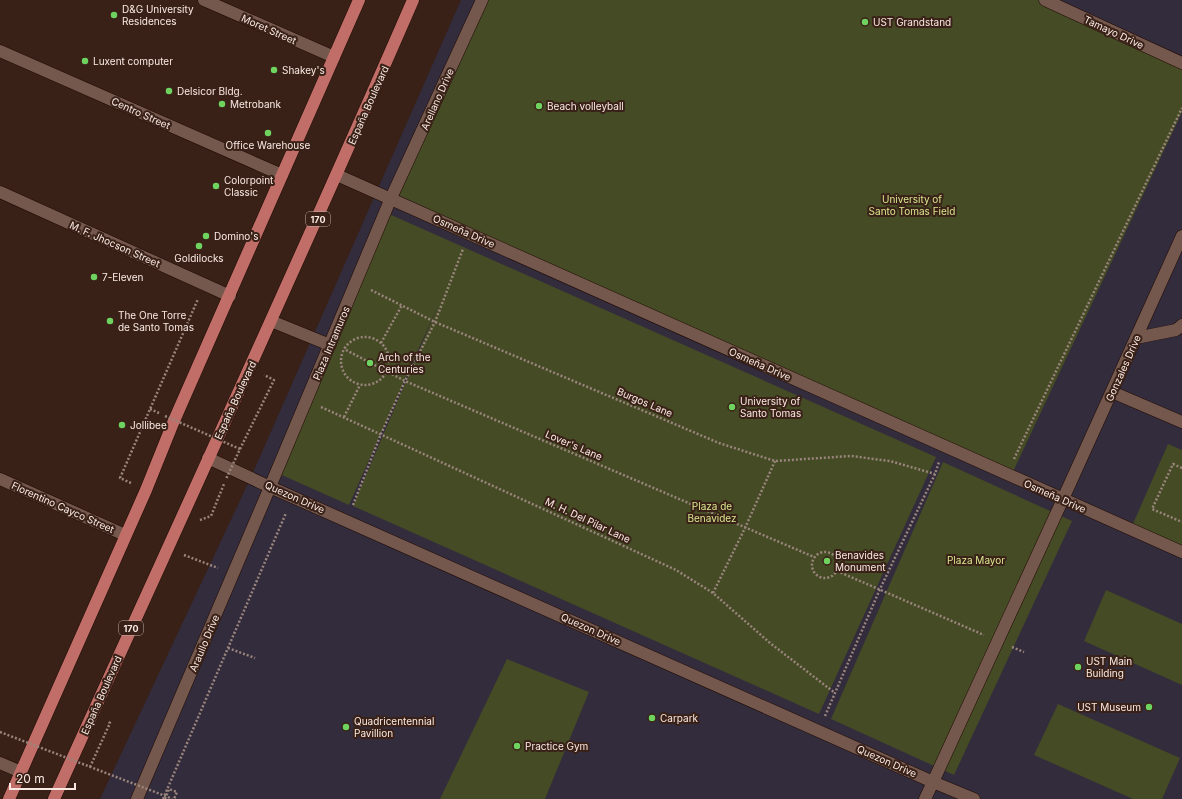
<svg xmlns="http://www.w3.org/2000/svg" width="1182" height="799" font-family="Inter,sans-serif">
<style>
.education{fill:#332c3c}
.green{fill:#454b25}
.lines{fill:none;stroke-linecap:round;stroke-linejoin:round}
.lane-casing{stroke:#1f0a03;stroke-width:13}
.street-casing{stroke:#1f0a03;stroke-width:13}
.primary-casing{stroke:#1f0a03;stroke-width:13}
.path{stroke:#9a857d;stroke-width:2.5;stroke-dasharray:2 2;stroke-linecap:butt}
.lane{stroke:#74584d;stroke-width:12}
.street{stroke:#74584d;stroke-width:12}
.primary{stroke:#c16e68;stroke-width:12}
.path-bridge{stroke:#9a857d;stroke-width:2.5;stroke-dasharray:2 2;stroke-linecap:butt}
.poi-dot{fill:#6fd360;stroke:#392117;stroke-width:1.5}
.labels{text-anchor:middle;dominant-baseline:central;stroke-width:4;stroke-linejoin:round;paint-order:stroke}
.shield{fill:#392117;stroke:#c0ada5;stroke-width:1}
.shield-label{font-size:9px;font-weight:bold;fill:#fae9e2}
.poi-label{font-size:10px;fill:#fae9e2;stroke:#392117;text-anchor:start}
.street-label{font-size:10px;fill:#fae9e2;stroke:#392117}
.park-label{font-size:10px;fill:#d8e68e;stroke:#392117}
</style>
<rect width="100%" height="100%" fill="#392117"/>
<polygon class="education" points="461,0 1182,0 1182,799 100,799 251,477"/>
<g class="green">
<polygon points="484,0 1045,0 1182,63 1182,112 1011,476 398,195"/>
<polygon points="389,214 936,457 819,714 353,506 440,301 349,505 275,472"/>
<polygon points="1168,444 1182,450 1182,547 1132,526"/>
<polygon points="943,462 1072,521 954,775 831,719"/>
<polygon points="1106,590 1182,624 1182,685 1084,641"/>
<polygon points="507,659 589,692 545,799 440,799"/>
<polygon points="1058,704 1180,758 1162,799 1133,799 1034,755"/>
</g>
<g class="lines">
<g class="lane-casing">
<g id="lane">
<polyline points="1045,0 1182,63"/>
<polyline points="0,51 282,175"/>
<polyline points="337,175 1182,552"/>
<polyline points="271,321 330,345"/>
<polyline points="1136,338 1176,330 1182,325"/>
<polyline points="1112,392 1182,422"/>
<polyline points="208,458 270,487 933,782 974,799"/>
<polyline points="1063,499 1182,236"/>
<polyline points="137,799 270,487 391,198 482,0"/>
<polyline points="925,799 933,782"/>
</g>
</g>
<g class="street-casing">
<g id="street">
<polyline points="204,0 334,57"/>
<polyline points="0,192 230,296"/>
<polyline points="0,479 125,535"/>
<polyline points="0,763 21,772"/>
<polyline points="933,782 1063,499"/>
</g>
</g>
<g class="primary-casing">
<g id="primary">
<polyline points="9,799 146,490 173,423 359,0"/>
<path d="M54 799C174 533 297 268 413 0"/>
</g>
</g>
<g class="path">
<polyline points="371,290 435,322 719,443 775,461 851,456 890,461 935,474"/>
<circle cx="365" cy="361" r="24"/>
<polyline points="381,343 402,305"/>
<polyline points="346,350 405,381 814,557"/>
<polyline points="321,407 676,570 713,593 770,643 835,693"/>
<polyline points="150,409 159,413"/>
<polyline points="344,417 360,385"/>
<polyline points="240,449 274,380 264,375"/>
<polyline points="1014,459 1182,108"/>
<polyline points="1182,468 1173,464 1152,509 1182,522"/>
<polyline points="131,483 120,478 198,299"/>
<polyline points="353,505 381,434 405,381 435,322 463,249"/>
<polyline points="200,520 211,516 224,484"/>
<circle cx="825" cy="565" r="13"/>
<polyline points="184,555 218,568"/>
<polyline points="837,571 984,635"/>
<polyline points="713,593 745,528 775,461"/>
<polyline points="1012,647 1024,652"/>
<polyline points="228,648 255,658"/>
<polyline points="825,716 880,589 935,474 939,462"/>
<polyline points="90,767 110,723 108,721"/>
<polyline points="168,797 172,799"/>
<polyline points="163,799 286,513"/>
<polyline points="165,799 169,789 177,792 174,799"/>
</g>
<use href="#lane" class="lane"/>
<use href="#street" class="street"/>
<use href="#primary" class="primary"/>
<g class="path-bridge">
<polyline points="165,416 240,449 226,479"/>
<polyline points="0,732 168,797"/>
</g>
</g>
<g class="poi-dot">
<circle cx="114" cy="15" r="4"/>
<circle cx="865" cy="22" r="4"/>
<circle cx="85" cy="61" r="4"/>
<circle cx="274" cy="70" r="4"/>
<circle cx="169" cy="91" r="4"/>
<circle cx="222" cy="104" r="4"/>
<circle cx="539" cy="106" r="4"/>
<circle cx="268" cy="133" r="4"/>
<circle cx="216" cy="186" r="4"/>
<circle cx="206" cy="236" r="4"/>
<circle cx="199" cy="246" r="4"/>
<circle cx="94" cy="277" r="4"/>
<circle cx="110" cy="321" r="4"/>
<circle cx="370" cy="363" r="4"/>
<circle cx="732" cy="407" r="4"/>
<circle cx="122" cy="425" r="4"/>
<circle cx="827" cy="561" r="4"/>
<circle cx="1078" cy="667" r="4"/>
<circle cx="1149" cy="707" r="4"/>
<circle cx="652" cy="718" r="4"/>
<circle cx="346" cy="727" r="4"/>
<circle cx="517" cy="746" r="4"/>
</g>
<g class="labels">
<g class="shield">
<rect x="306" y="212" width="24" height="14" rx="3"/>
<rect x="119" y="621" width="24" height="14" rx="3"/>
</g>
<g class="shield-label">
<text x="318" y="219">170</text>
<text x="131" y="628">170</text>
</g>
<g class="poi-label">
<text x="122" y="9">D&amp;G University<tspan x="122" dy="12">Residences</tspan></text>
<text x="873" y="22">UST Grandstand</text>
<text x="93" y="61">Luxent computer</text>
<text x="282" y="70">Shakey's</text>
<text x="177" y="91">Delsicor Bldg.</text>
<text x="230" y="104">Metrobank</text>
<text x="547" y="106">Beach volleyball</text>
<text x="268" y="145" text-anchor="middle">Office Warehouse</text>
<text x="224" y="180">Colorpoint<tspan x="224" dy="12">Classic</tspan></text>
<text x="214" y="236">Domino's</text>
<text x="199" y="258" text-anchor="middle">Goldilocks</text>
<text x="102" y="277">7-Eleven</text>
<text x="118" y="315">The One Torre<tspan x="118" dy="12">de Santo Tomas</tspan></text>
<text x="378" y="357">Arch of the<tspan x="378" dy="12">Centuries</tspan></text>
<text x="740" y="401">University of<tspan x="740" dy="12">Santo Tomas</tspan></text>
<text x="130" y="425">Jollibee</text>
<text x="835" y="555">Benavides<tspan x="835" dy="12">Monument</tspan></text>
<text x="1086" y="661">UST Main<tspan x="1086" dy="12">Building</tspan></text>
<text x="1141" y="707" text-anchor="end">UST Museum</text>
<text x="660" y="718">Carpark</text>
<text x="354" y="721">Quadricentennial<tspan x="354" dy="12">Pavillion</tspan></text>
<text x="525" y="746">Practice Gym</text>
</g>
<g class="street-label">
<text transform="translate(269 29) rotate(24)">Moret Street</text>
<text transform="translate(1114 32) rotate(25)">Tamayo Drive</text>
<text transform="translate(437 99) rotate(-66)">Arellano Drive</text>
<text transform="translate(368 105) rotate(-66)">España Boulevard</text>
<text transform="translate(141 113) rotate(24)">Centro Street</text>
<text transform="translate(464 231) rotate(24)">Osmeña Drive</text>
<text transform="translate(115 244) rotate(24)">M. F. Jhocson Street</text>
<text transform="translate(331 343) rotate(-67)">Plaza Intramuros</text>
<text transform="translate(760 364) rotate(24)">Osmeña Drive</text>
<text transform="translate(1123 368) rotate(-66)">Gonzales Drive</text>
<text transform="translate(235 400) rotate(-65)">España Boulevard</text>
<text transform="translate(645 402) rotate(23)">Burgos Lane</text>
<text transform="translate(574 445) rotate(23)">Lover's Lane</text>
<text transform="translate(1055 496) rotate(24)">Osmeña Drive</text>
<text transform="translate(295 497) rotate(24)">Quezon Drive</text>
<text transform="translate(63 507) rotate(24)">Florentino Cayco Street</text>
<text transform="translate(588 520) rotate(25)">M. H. Del Pilar Lane</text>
<text transform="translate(591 629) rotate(24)">Quezon Drive</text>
<text transform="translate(204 643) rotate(-67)">Araullo Drive</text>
<text transform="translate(101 695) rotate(-66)">España Boulevard</text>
<text transform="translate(887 761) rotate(24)">Quezon Drive</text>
</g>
<g class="park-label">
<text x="912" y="199">University of<tspan x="912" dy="12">Santo Tomas Field</tspan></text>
<text x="712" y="506">Plaza de<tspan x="712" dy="12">Benavidez</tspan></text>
<text x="976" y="560">Plaza Mayor</text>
</g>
</g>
<path d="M10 783v6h65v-6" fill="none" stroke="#fae9e2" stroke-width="2"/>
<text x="16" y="783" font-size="12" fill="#fae9e2" stroke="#392117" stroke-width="3" paint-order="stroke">20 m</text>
</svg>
